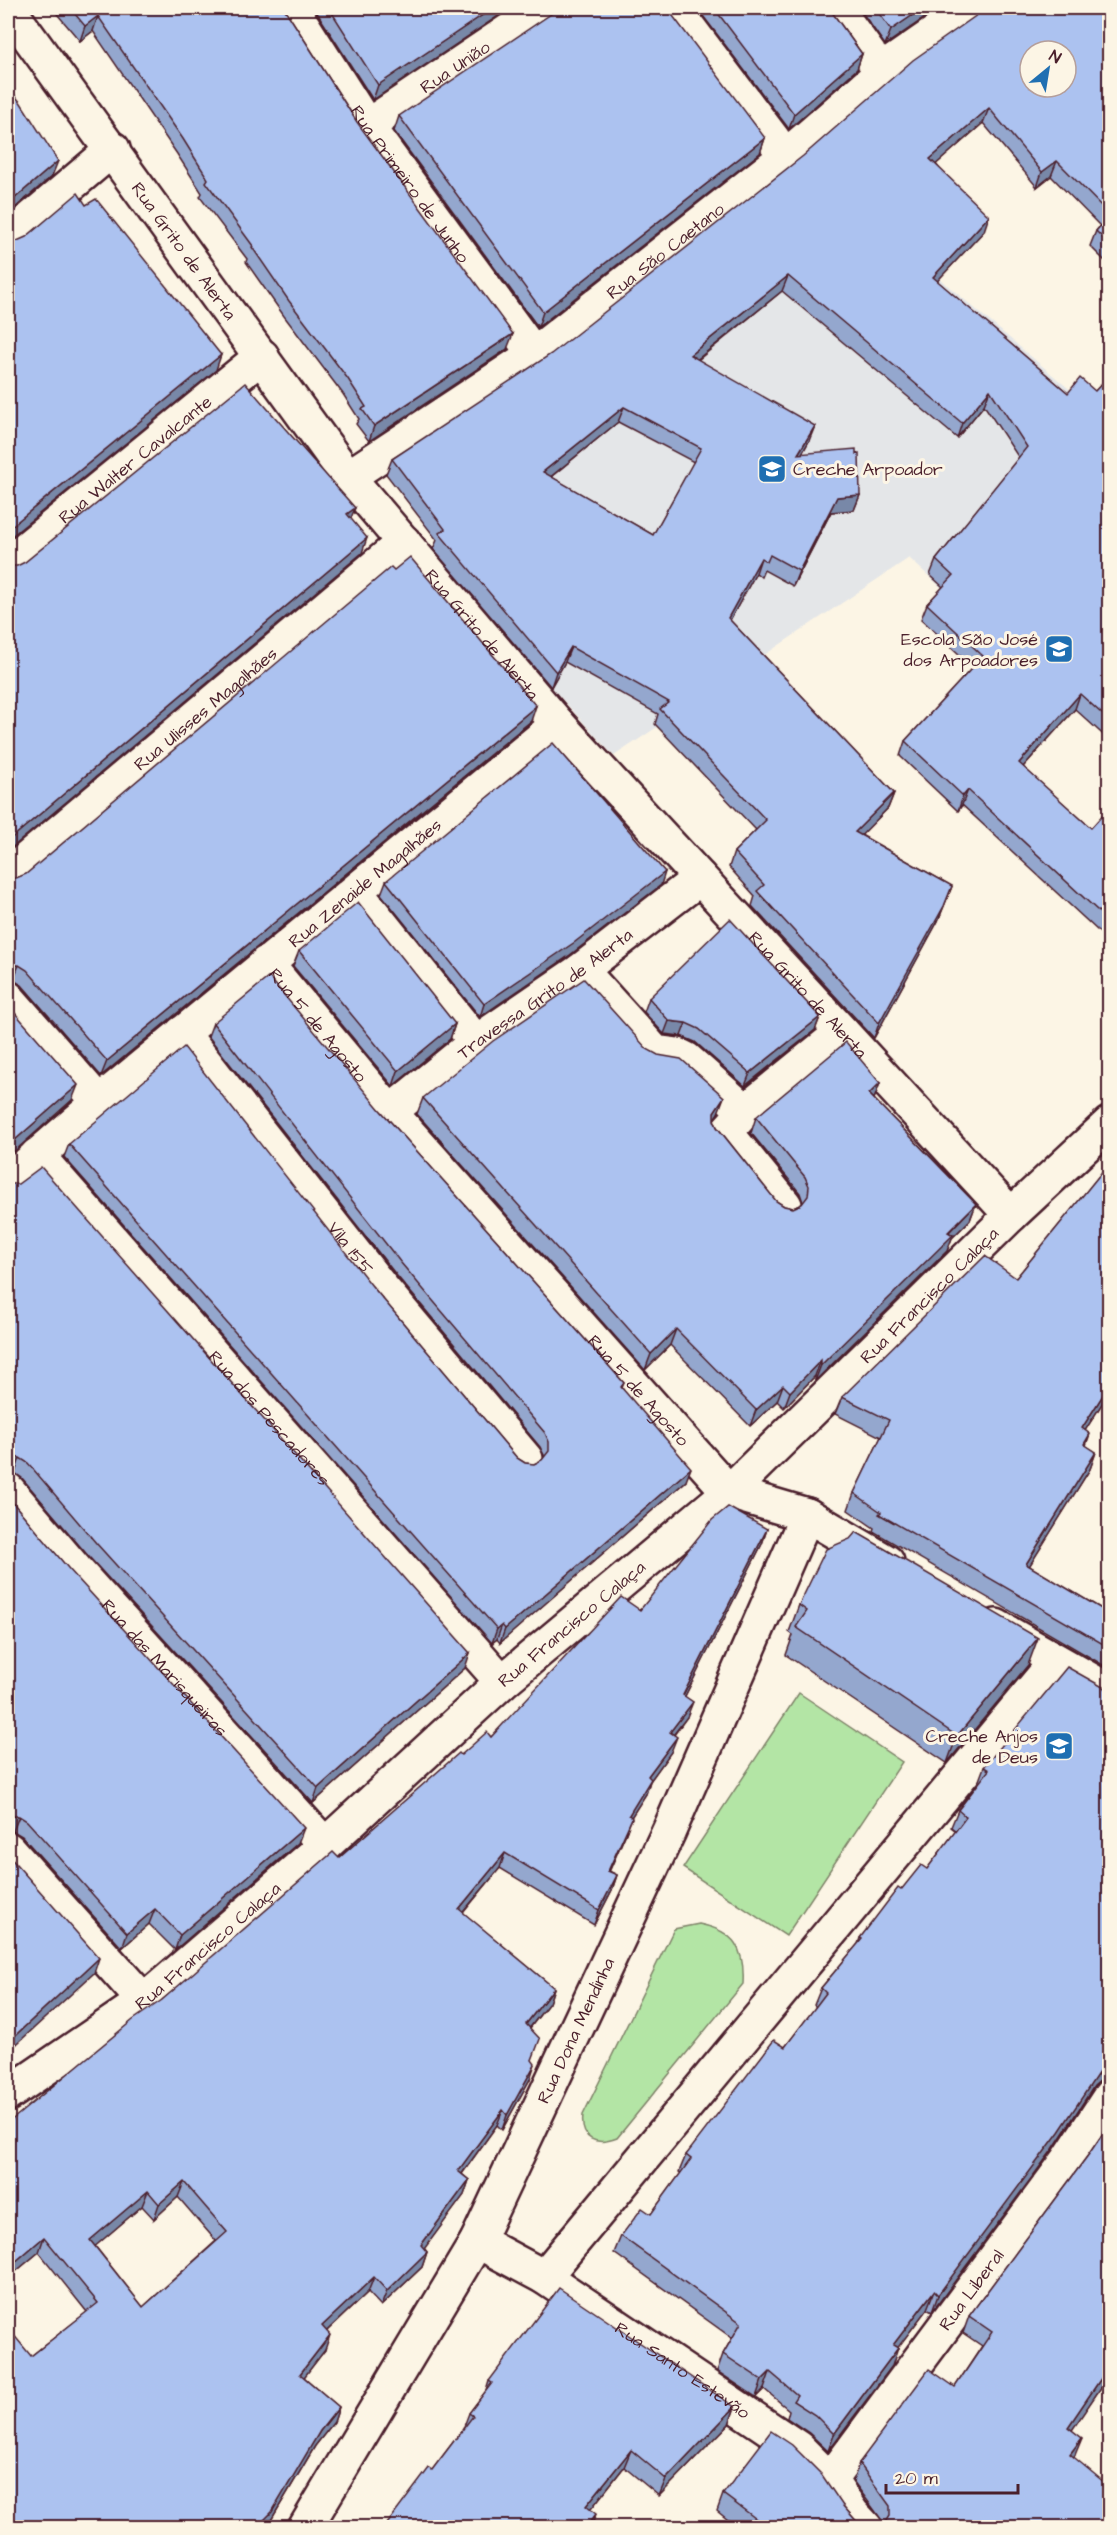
<svg xmlns="http://www.w3.org/2000/svg" width="1117" height="2535" font-family="'Architects Daughter',sans-serif">
<style>
.built{fill:#e4e6e8}
.green{fill:#b3e5a5;stroke:#7e8268;stroke-width:1.5}
.lines{fill:none;stroke-linecap:round;stroke-linejoin:round}
.minor-casing{stroke:#4a1f2b;stroke-width:38}
.minor{stroke:#fcf5e5;stroke-width:33}
.wall{fill:#94a7ce;stroke:#4a1f2b;stroke-width:1.5;fill-rule:evenodd}
.shaded-wall{fill:#7888a8;stroke:#4a1f2b;stroke-width:1.5}
.building{fill:#acc2f0;stroke:#4a1f2b;stroke-width:1.5;fill-rule:evenodd}
.labels{text-anchor:middle;dominant-baseline:central;stroke-width:6;stroke-linejoin:round;paint-order:stroke}
.street-label{font-size:18px;fill:#4a1f2b;stroke:#fcf5e5}
.poi-label{font-size:18px;fill:#4a1f2b;stroke:#fcf5e5;text-anchor:end}
</style>
<rect width="100%" height="100%" fill="#fcf5e5"/>
<filter id="ink" filterUnits="userSpaceOnUse"><feTurbulence type="fractalNoise" baseFrequency=".0167" numOctaves="2"/><feDisplacementMap in="SourceGraphic" scale="12" xChannelSelector="R" yChannelSelector="G"/><feConvolveMatrix kernelMatrix="1 2 1 2 8 2 1 2 1" color-interpolation-filters="sRGB"/></filter>
<g filter="url(#ink)">
<polygon class="built" points="870,219 1109,423 1109,741 909,558 614,756 440,565"/>
<g class="green">
<polygon points="799,1693 902,1762 786,1936 683,1868"/>
<path d="M699 1924C735 1931 745 1949 743 1984L617 2138C596 2146 580 2140 583 2115L674 1929Z"/>
</g>
<g class="lines">
<g class="minor-casing">
<g id="minor">
<path id="s1" d="M8 8 348 477 558 724 1011 1215"/>
<path id="s2" d="M292 8 367 126 534 354"/>
<polyline points="674,8 786,156"/>
<polyline points="836,8 882,72"/>
<path id="s3" d="M367 126 543 8"/>
<polyline points="8,238 113,149"/>
<path id="s4" d="M348 477 534 354 786 156 896 60 971 8"/>
<path id="s5" d="M8 563 262 356"/>
<path id="s6" d="M8 875 404 542"/>
<polyline points="356,892 476,1042"/>
<path id="s7" d="M266 963 390 1112 729 1492 807 1515 887 1562"/>
<polyline points="581,970 655,1052 678,1055 686,1059 745,1111"/>
<polyline points="8,998 99,1102"/>
<path id="s8" d="M182 1033 382 1288 526 1459"/>
<path id="s9" d="M390 1112 476 1042 581 970 700 878"/>
<path id="s10" d="M37 1155 502 1682"/>
<path id="s11" d="M8 1181 99 1102 558 724"/>
<polyline points="785,1205 726,1132 745,1111 842,1032"/>
<path id="s12" d="M8 1490 76 1570 325 1845"/>
<polyline points="996,1626 1110,1691"/>
<polyline points="8,1849 144,2001"/>
<path id="s13" d="M8 2094 144 2001 325 1845 502 1682 729 1492 1011 1215 1110 1123"/>
<path id="s14" d="M477 2241 544 2277 798 2448 830 2480 852 2513 866 2528"/>
<polyline points="544,2277 1056,1661"/>
<path id="s15" d="M830 2480 1068 2160 1110 2096"/>
<path id="s16" d="M305 2528 477 2241 669 1831 807 1515"/>
</g>
</g>
<use href="#minor" class="minor"/>
</g>
<g class="wall">
<polygon points="52,8 284,8 357,122 507,349 369,441 356,424 359,419 343,394 284,316 246,262 247,259 200,197 202,193 177,154 93,31 80,41"/>
<polygon points="314,8 510,8 373,100"/>
<polygon points="697,8 829,8 862,54 857,69 789,129"/>
<polygon points="859,8 939,8 885,45"/>
<path d="M1110 8V266L1090 246 1096 231 1100 226 1051 176 1037 187 983 123 936 164 984 231 937 281 1068 393 1095 391 1110 375V741L1075 709 1023 767 1091 828 1110 807V942L962 805 958 811 900 756 905 741 973 667 921 619 927 604 943 587 930 575 936 560 1019 458 984 405 957 438 782 291 698 360 809 441 802 454 860 495 854 510 831 512 793 586 764 570 761 577 756 573 730 620 894 793 888 808 861 835 952 886 938 921 874 1038 752 906 755 896 729 867 734 852 756 830 655 724 658 714 565 662 551 687 433 549 437 540 386 474 392 459ZM618 422 694 462 653 535 551 477Z"/>
<polygon points="399,116 765,138 760,153 538,327 394,131"/>
<polygon points="531,721 101,1076 22,985 13,980 16,878"/>
<polygon points="386,881 661,885 570,955 480,1017 381,894"/>
<polygon points="299,951 455,1024 450,1039 393,1086 293,966"/>
<polygon points="649,998 820,1017 815,1030 745,1086 695,1042 681,1036 664,1034 644,1012"/>
<polygon points="213,1023 381,1111 624,1383 622,1388 686,1481 500,1643 497,1639 492,1643 64,1157 69,1144 372,1286 517,1458 525,1463 534,1464 542,1460 544,1458 544,1455 540,1447 397,1276 208,1036"/>
<polygon points="647,1049 718,1113 714,1119 717,1127 776,1201 784,1206 793,1208 802,1204 803,1202 800,1193 751,1133 756,1117 880,1083 874,1099 976,1204 970,1220 952,1238 947,1251 815,1381 815,1376 784,1408 777,1401 750,1426 670,1345 645,1370 417,1114 423,1098"/>
<polygon points="1110,1162 1110,1391 1085,1430 1086,1446 1096,1452 1090,1469 1029,1566 1110,1614 1110,1669 873,1531 874,1528 848,1510 854,1493 881,1437 835,1414 842,1397 1016,1278"/>
<polygon points="8,1184 465,1668 313,1803 90,1558 22,1478 15,1473"/>
<polygon points="8,1497 298,1843 175,1950 149,1924 122,1948 22,1836 13,1831"/>
<path d="M767 1529 762 1544 685 1696 687 1717 674 1735 671 1752 650 1781 646 1794 631 1817 626 1833 609 1871 617 1875 612 1890 594 1925 500 1868 463 1913 554 1988 549 2003 530 2028 532 2061 530 2079 502 2130 497 2125 462 2174 469 2180 464 2195 424 2248 427 2252 422 2267 381 2306 368 2292 327 2331 325 2350 304 2377 339 2407 334 2422 315 2446 267 2527 266 2528H8L31 2356 87 2312 39 2252 8 2278 162 2000 339 1858 461 1755 491 1737 640 1610ZM178 2197 216 2241 143 2307 95 2246 142 2206 154 2219Z"/>
<polygon points="799,1605 1028,1665 947,1763 786,1655 793,1635 789,1632"/>
<polygon points="1107,1690 1110,1691 1110,2078 1102,2079 1094,2086 1053,2149 932,2312 927,2309 897,2348 892,2366 828,2451 809,2433 787,2418 789,2410 764,2389 756,2397 717,2371 723,2354 732,2338 614,2253 621,2236 651,2214 681,2173 679,2172 686,2155 785,2047 816,2007 814,2005 821,1988 858,1944 860,1938 901,1890 927,1869 956,1831 951,1827 958,1810 978,1783 984,1767"/>
<polygon points="1110,2123 1110,2390 1102,2386 1071,2430 1075,2455 1074,2457 884,2525 884,2523 853,2481 859,2463 955,2387 982,2346 963,2333 969,2316 1089,2154"/>
<polygon points="489,2381 735,2407 729,2424 659,2496 624,2467 590,2510 432,2470 463,2429 469,2413 486,2391"/>
<polygon points="723,2494 843,2506 859,2524 865,2528 738,2528 717,2511"/>
</g>
<g class="shaded-wall">
<polygon points="493,8 510,8 373,100 378,85"/>
<polygon points="923,8 939,8 885,45 891,30"/>
<polygon points="98,16 93,31 80,41 85,26"/>
<polygon points="862,54 857,69 789,129 794,114"/>
<polygon points="989,108 983,123 925,174 930,159"/>
<polygon points="765,138 760,153 538,327 543,312"/>
<polygon points="58,161 52,176 8,214 8,204"/>
<polygon points="1057,161 1051,176 1037,187 1042,172"/>
<polygon points="989,216 984,231 927,292 933,277"/>
<polygon points="788,276 782,291 684,370 690,355"/>
<polygon points="513,334 507,349 369,441 374,426"/>
<polygon points="221,355 216,370 8,539 8,529"/>
<polygon points="990,390 984,405 957,438 962,423"/>
<polygon points="624,407 618,422 538,487 543,472"/>
<polygon points="815,426 809,441 793,469 798,454"/>
<polygon points="860,495 854,510 831,512 793,586 799,571 837,497"/>
<polygon points="355,508 349,523 347,514"/>
<polygon points="367,538 362,553 8,851 8,841"/>
<polygon points="761,558 756,573 723,633 728,618"/>
<polygon points="571,647 565,662 551,687 556,672"/>
<polygon points="1080,694 1075,709 1013,778 1019,763"/>
<polygon points="536,706 531,721 101,1076 107,1061"/>
<polygon points="968,790 962,805 958,811 963,796"/>
<polygon points="894,793 888,808 850,847 855,832"/>
<polygon points="665,872 661,885 570,955 480,1017 484,1004"/>
<polygon points="952,886 938,921 874,1038 879,1023"/>
<polygon points="9,965 19,965 13,980 8,980 8,966"/>
<polygon points="820,1017 815,1030 745,1086 750,1073"/>
<polygon points="669,1021 686,1023 681,1036 664,1034"/>
<polygon points="455,1024 450,1039 393,1086 398,1071"/>
<polygon points="880,1083 874,1099 869,1094"/>
<polygon points="78,1085 72,1100 8,1157 8,1146"/>
<polygon points="724,1097 718,1113 708,1128 714,1112"/>
<polygon points="976,1204 970,1220 952,1238 947,1251 815,1381 821,1365"/>
<polygon points="676,1329 670,1345 645,1370 651,1354"/>
<polygon points="821,1360 815,1376 784,1408 790,1392"/>
<polygon points="1110,1384 1110,1391 1076,1445 1082,1428"/>
<polygon points="783,1385 777,1401 750,1426 756,1410"/>
<polygon points="1090,1434 1084,1451 1084,1444"/>
<polygon points="1096,1452 1090,1469 1020,1581 1026,1564"/>
<polygon points="11,1456 20,1458 15,1473 8,1472 8,1458"/>
<polygon points="691,1468 686,1481 500,1643 505,1629"/>
<polygon points="767,1529 762,1544 678,1710 683,1695"/>
<polygon points="502,1625 497,1639 492,1643 497,1629"/>
<polygon points="1038,1638 1028,1665 947,1763 957,1736"/>
<polygon points="470,1653 465,1668 313,1803 318,1788"/>
<polygon points="693,1702 687,1717 664,1747 670,1732"/>
<polygon points="677,1737 671,1752 650,1781 646,1794 623,1830 629,1815 648,1776"/>
<polygon points="10,1816 19,1816 13,1831 8,1831 8,1817"/>
<polygon points="632,1818 626,1833 603,1886 608,1871"/>
<polygon points="304,1828 298,1843 175,1950 180,1935"/>
<polygon points="505,1853 500,1868 453,1924 459,1909"/>
<polygon points="617,1875 612,1890 594,1925 599,1910"/>
<polygon points="155,1909 149,1924 122,1948 127,1933"/>
<polygon points="99,1958 94,1973 8,2052 8,2042"/>
<polygon points="554,1988 549,2003 521,2039 526,2024"/>
<polygon points="1108,2062 1110,2062 1110,2078 1102,2079 1094,2086 1053,2149 932,2312 938,2295 1101,2069"/>
<polygon points="535,2064 530,2079 502,2130 507,2115"/>
<polygon points="503,2110 497,2125 453,2186 458,2171"/>
<polygon points="469,2180 464,2195 416,2260 421,2245"/>
<polygon points="184,2182 178,2197 154,2219 159,2204"/>
<polygon points="148,2191 142,2206 85,2255 90,2240"/>
<polygon points="44,2237 39,2252 8,2278 8,2268"/>
<polygon points="427,2252 422,2267 381,2306 387,2291"/>
<polygon points="374,2277 368,2292 316,2341 322,2326"/>
<polygon points="934,2291 927,2309 887,2362 893,2345"/>
<polygon points="330,2335 325,2350 295,2389 300,2374"/>
<polygon points="898,2348 892,2366 828,2451 834,2434"/>
<polygon points="1108,2368 1102,2386 1062,2445 1068,2427"/>
<polygon points="770,2372 764,2389 756,2397 762,2380"/>
<polygon points="339,2407 334,2422 315,2446 267,2527 266,2528 256,2528 320,2431"/>
<polygon points="735,2407 729,2424 659,2496 666,2479"/>
<polygon points="1082,2438 1075,2455 1064,2471 1070,2454"/>
<polygon points="631,2450 624,2467 580,2523 586,2506"/>
<polygon points="596,2514 591,2528 585,2528"/>
</g>
<g class="building">
<polygon points="70,8 284,8 357,122 513,334 374,426 362,409 366,407 348,379 289,301 252,247 253,246 206,182 208,179 183,139 98,16 85,26"/>
<polygon points="329,8 493,8 378,85"/>
<polygon points="560,8 667,8 765,138 543,312 399,116"/>
<polygon points="714,8 829,8 862,54 794,114"/>
<polygon points="875,8 923,8 891,30"/>
<path d="M987 8H1110V215L1057 161 1042 172 989 108 930 159 989 216 933 277 1068 393 1080 378 1095 391 1110 375V721L1080 694 1019 763 1091 828 1110 807V922L968 790 963 796 905 741 983 656 927 604 953 576 936 560 1027 447 990 390 962 423 788 276 690 355 815 426 798 454 856 449V454L859 453 860 495 837 497 799 571 770 555 767 562 761 558 728 618 894 793 855 832 952 886 944 906 879 1023 757 891 764 885 734 852 766 820 660 709 669 702 571 647 556 672 439 533 445 529 392 459 551 354 803 156 913 60ZM1030 51H1066V87H1030ZM624 407 701 448 653 535 543 472Z"/>
<polygon points="8,87 21,103 58,161 8,204"/>
<polygon points="78,193 86,205 96,199 221,355 8,529 8,241 17,241 26,237"/>
<polygon points="1110,216 1110,245 1096,231"/>
<polygon points="245,383 355,508 347,514 367,538 8,841 8,566 17,566 25,562"/>
<polygon points="410,557 536,706 107,1061 27,970 19,965 9,965 8,966 8,878 16,878 26,874 391,567 394,570"/>
<polygon points="553,743 665,872 575,942 484,1004 386,881"/>
<polygon points="358,902 455,1024 398,1071 299,951"/>
<polygon points="730,919 820,1017 750,1073 699,1029 686,1023 669,1021 649,998"/>
<polygon points="269,977 381,1111 624,1383 621,1387 691,1468 505,1629 502,1625 497,1629 69,1144 184,1047 372,1286 517,1458 525,1463 534,1464 542,1460 549,1451 549,1442 545,1433 401,1263 213,1023"/>
<polygon points="584,979 647,1049 658,1055 681,1059 724,1097 714,1112 714,1120 717,1127 776,1201 784,1206 793,1208 802,1204 808,1196 809,1186 805,1177 756,1117 846,1042 880,1083 869,1094 976,1204 948,1232 953,1235 821,1365 821,1360 790,1392 783,1385 756,1410 676,1329 651,1354 423,1098 493,1041"/>
<polygon points="8,1005 78,1085 8,1146"/>
<polygon points="1110,1162 1110,1384 1082,1428 1090,1434 1084,1444 1096,1452 1026,1564 1110,1614 1110,1648 879,1514 881,1512 854,1493 889,1420 842,1397 985,1256 1016,1278"/>
<polygon points="41,1167 470,1653 318,1788 96,1543 28,1463 20,1458 11,1456 8,1458 8,1184 18,1184"/>
<polygon points="8,1497 68,1568 304,1828 180,1935 155,1909 127,1933 27,1821 19,1816 10,1816 8,1817"/>
<path d="M728 1507 767 1529 683 1695 693 1702 670 1732 677 1737 648 1776 651 1779 629 1815 632 1818 608 1871 617 1875 599 1910 505 1853 459 1909 554 1988 526 2024 540 2039 532 2060 535 2064 507 2115 503 2110 458 2171 469 2180 421 2245 427 2252 387 2291 374 2277 322 2326 330 2335 300 2374 339 2407 320 2431 272 2512 256 2528H8V2328L31 2356 98 2303 44 2237 8 2268V2123L133 2020 162 2000 333 1852 339 1858 459 1753 461 1755 487 1732 491 1737 621 1597 640 1610 712 1520ZM184 2182 227 2232 143 2307 90 2240 148 2191 159 2204Z"/>
<polygon points="856,1532 1038,1638 957,1736 796,1627 807,1611 799,1605 826,1549 850,1539"/>
<polygon points="1067,1667 1110,1691 1110,2062 1101,2069 1059,2132 938,2295 934,2291 893,2345 898,2348 834,2434 815,2415 793,2401 797,2395 770,2372 762,2380 723,2354 741,2323 621,2236 642,2208 651,2214 691,2159 686,2155 774,2040 785,2047 826,1993 821,1988 862,1939 860,1938 898,1888 901,1890 921,1865 927,1869 966,1817 958,1810 989,1770 984,1767"/>
<polygon points="8,1855 99,1958 8,2042"/>
<polygon points="1110,2123 1110,2369 1108,2368 1068,2427 1082,2438 1070,2454 1110,2487 1110,2523 1106,2528 879,2528 885,2524 890,2516 890,2506 859,2463 929,2369 955,2387 992,2332 969,2316 1089,2154"/>
<polygon points="559,2288 735,2407 666,2479 631,2450 586,2506 596,2514 585,2528 384,2528 429,2468 432,2470 473,2416 469,2413 492,2383 489,2381"/>
<polygon points="771,2431 792,2445 822,2475 843,2506 859,2524 865,2528 753,2528 759,2521 723,2494"/>
</g>
</g>
<defs>
<g id="school-square" transform="scale(1.5)"><rect x="-9" y="-9" width="18" height="18" rx="4" fill="#1f6fb2" stroke="#fcf5e5"/><path d="M0-5L7-2L0 1L-7-2ZM-4 1L0 2.5L4 1V4Q0 6-4 4Z" fill="#fff"/></g>
</defs>
<g fill-rule="evenodd">
<use href="#school-square" x="772" y="469"/>
<use href="#school-square" x="1059" y="649"/>
<use href="#school-square" x="1059" y="1746"/>
</g>
<g class="labels">
<g class="street-label">
<text stroke="none"><textPath href="#s3" startOffset="106">Rua União</textPath></text>
<text stroke="none"><textPath href="#s2" startOffset="212">Rua Primeiro de Junho</textPath></text>
<text stroke="none"><textPath href="#s1" startOffset="300">Rua Grito de Alerta</textPath></text>
<text stroke="none"><textPath href="#s4" startOffset="390">Rua São Caetano</textPath></text>
<text stroke="none"><textPath href="#s5" startOffset="164">Rua Walter Cavalcante</textPath></text>
<text stroke="none"><textPath href="#s1" startOffset="786">Rua Grito de Alerta</textPath></text>
<text stroke="none"><textPath href="#s6" startOffset="258">Rua Ulisses Magalhães</textPath></text>
<text stroke="none"><textPath href="#s11" startOffset="465">Rua Zenaide Magalhães</textPath></text>
<text stroke="none"><textPath href="#s9" startOffset="195">Travessa Grito de Alerta</textPath></text>
<text stroke="none"><textPath href="#s1" startOffset="1272">Rua Grito de Alerta</textPath></text>
<text stroke="none"><textPath href="#s7" startOffset="81">Rua 5 de Agosto</textPath></text>
<text stroke="none"><textPath href="#s8" startOffset="273">Vila 155</textPath></text>
<text stroke="none"><textPath href="#s13" startOffset="1221">Rua Francisco Calaça</textPath></text>
<text stroke="none"><textPath href="#s7" startOffset="567">Rua 5 de Agosto</textPath></text>
<text stroke="none"><textPath href="#s10" startOffset="351">Rua dos Pescadores</textPath></text>
<text stroke="none"><textPath href="#s13" startOffset="735">Rua Francisco Calaça</textPath></text>
<text stroke="none"><textPath href="#s12" startOffset="237">Rua das Marisqueiras</textPath></text>
<text stroke="none"><textPath href="#s13" startOffset="249">Rua Francisco Calaça</textPath></text>
<text stroke="none"><textPath href="#s16" startOffset="567">Rua Dona Mendinha</textPath></text>
<text stroke="none"><textPath href="#s15" startOffset="237">Rua Liberal</textPath></text>
<text stroke="none"><textPath href="#s14" startOffset="243">Rua Santo Estevão</textPath></text>
</g>
<g class="poi-label">
<text x="793" y="469" text-anchor="start">Creche Arpoador</text>
<text x="1038" y="639">Escola São José<tspan x="1038" dy="21">dos Arpoadores</tspan></text>
<text x="1038" y="1736">Creche Anjos<tspan x="1038" dy="21">de Deus</tspan></text>
</g>
</g>
<rect width="1117" height="2535" fill="none" stroke="#fcf5e5" stroke-width="30"/>
<rect x="15" y="15" width="1087" height="2505" fill="none" stroke="#4a1f2b" stroke-width="2" filter="url(#ink)"/>
<g transform="translate(1048 69) rotate(30)"><circle r="28" fill="#fcf5e5" stroke="#b59f9b" stroke-width="1.5"/>
<path d="M0-4.5L10 22L0 15L-10 22Z" fill="#1f6fb2"/>
<text y="-9" font-size="16" font-weight="bold" text-anchor="middle" fill="#4a1f2b">N</text>
</g>
<path d="M886 2484v9h132v-9" fill="none" stroke="#4a1f2b" stroke-width="3"/>
<text x="895" y="2484" font-size="18" fill="#4a1f2b" stroke="#fcf5e5" stroke-width="4.5" paint-order="stroke">20 m</text>
</svg>
